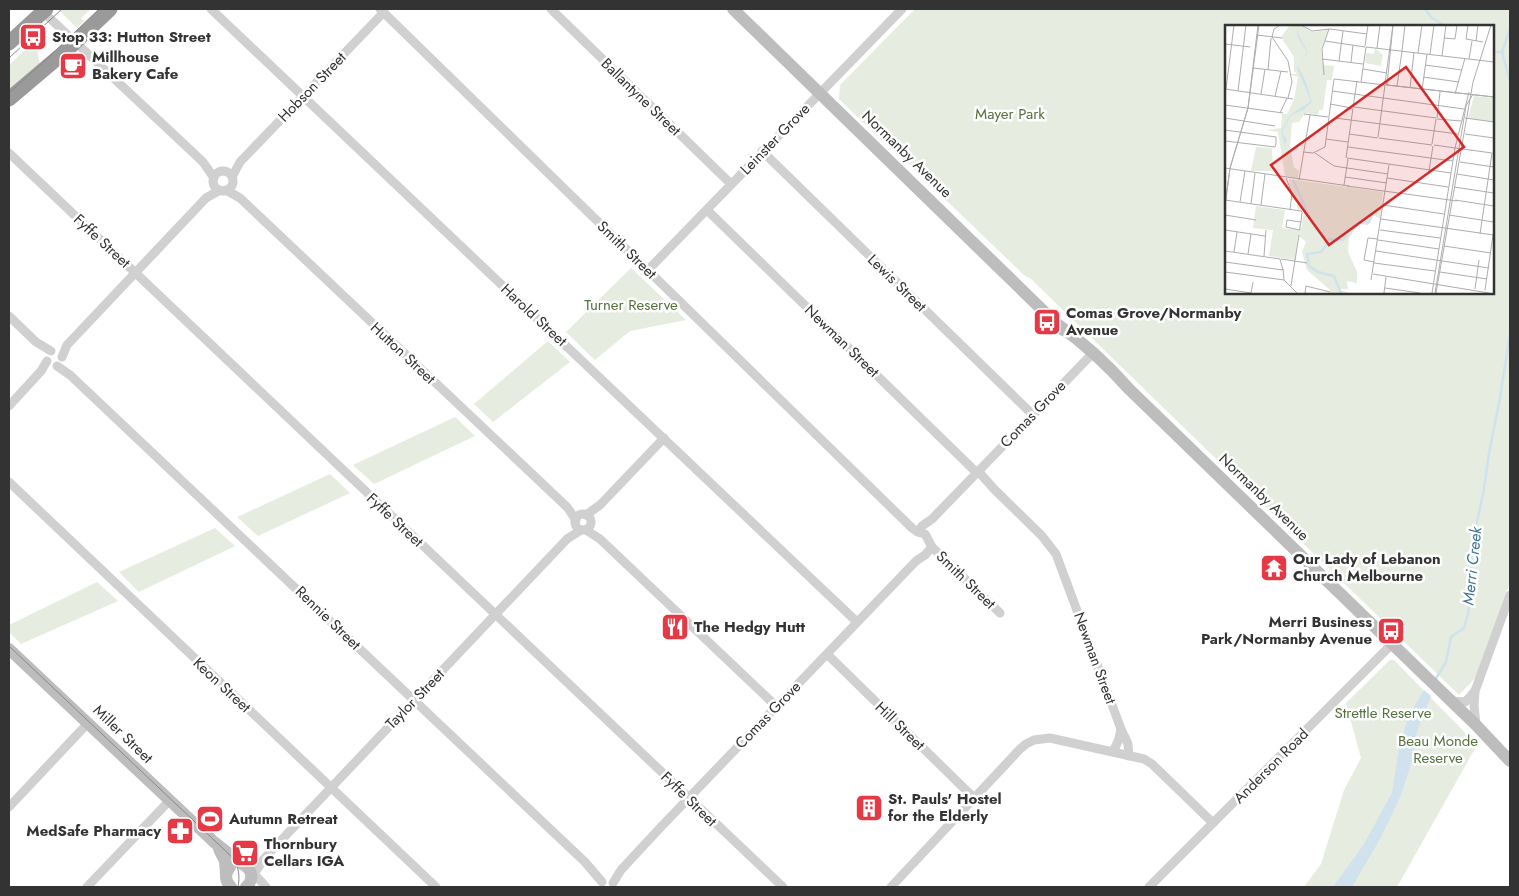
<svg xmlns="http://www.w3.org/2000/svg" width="1519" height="896" font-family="Jost,sans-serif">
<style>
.green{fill:#e6ecdf;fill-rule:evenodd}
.water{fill:#cfe2ee}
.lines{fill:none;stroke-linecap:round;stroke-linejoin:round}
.stream{stroke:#cfe2ee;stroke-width:2.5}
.street{stroke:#d0d0d0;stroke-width:9}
.secondary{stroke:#bdbdbd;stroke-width:12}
.highway{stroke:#9a9a9a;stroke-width:15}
.tram{stroke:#888;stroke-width:1}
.labels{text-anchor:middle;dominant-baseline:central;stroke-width:5;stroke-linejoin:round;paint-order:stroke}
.poi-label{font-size:15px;font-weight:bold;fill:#333;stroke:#fff;text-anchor:start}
.street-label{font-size:15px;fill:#333;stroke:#fff}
.park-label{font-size:15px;fill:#56703f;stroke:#fff}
.water-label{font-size:16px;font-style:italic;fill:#3f7597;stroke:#fff}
.inset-river{fill:none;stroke:#cfe2ee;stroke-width:2.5}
.inset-road{fill:none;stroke:#adadad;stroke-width:1}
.view{fill:#d62828;fill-opacity:0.15;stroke:#d62828;stroke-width:2.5}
.inset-edge{fill:none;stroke:#333;stroke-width:2.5}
</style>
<rect width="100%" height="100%" fill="#fff"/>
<g class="green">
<polygon points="58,9 91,9 81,18 84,21 77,28"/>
<path d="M915 9H1510V582L1476 677 1459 695 1031 279 1024 275 896 152 882 141 839 99 840 85ZM1226 26H1493V292H1226Z"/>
<polygon points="38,38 42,42 37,50 40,64 9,91 9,65"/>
<polygon points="631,268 686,320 630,331 595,360 566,332"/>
<polygon points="548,341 570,362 493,422 474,404"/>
<polygon points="455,417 475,436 374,484 353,465"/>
<polygon points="330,474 350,493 258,536 237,517"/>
<polygon points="215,528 235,546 139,592 119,572"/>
<polygon points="97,582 118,601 21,644 9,632 9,625"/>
<polygon points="1390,660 1394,660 1477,745 1397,887 1304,887 1321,864 1344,790 1361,758 1346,703"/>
</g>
<polygon class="water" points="1424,690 1431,696 1417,731 1412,761 1401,795 1380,839 1352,887 1333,887 1364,844 1392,793 1399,748 1408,717"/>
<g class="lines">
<g class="stream">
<polyline points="1425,9 1432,18 1445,26"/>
<polyline points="1510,29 1502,52 1510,81"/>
<polyline points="1493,52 1502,52"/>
<polyline points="1435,680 1446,662 1451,637 1464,628 1468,614 1472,589 1471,565 1474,536 1484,489 1489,453 1500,398 1510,334"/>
</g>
<g class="street">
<polyline points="40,9 203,162 214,178"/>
<polyline points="211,9 857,622"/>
<polyline points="380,9 912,528 918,532 925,534 932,547 1000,613"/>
<polyline points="551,9 731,184"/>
<polyline points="762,151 1033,415"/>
<polyline points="9,153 783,887"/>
<circle cx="223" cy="181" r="10"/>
<polyline points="232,177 240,162 384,12"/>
<polyline points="226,190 240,198 567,507 576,520"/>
<polyline points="707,210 977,473"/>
<polyline points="648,270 902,9"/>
<polyline points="9,316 36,342 51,351"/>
<polyline points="62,357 67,345 206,198 220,190"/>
<polyline points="57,366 70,375 585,862 602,882"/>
<polyline points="9,406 41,371 47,361"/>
<polyline points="978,471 994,489 1042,536 1056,554 1121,729 1128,744 1129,756"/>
<polyline points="9,482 436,887"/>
<circle cx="583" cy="522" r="8"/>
<polyline points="586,515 600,505 664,438"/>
<polyline points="586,530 600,539 776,706"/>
<polyline points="918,532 922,526 932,519 1094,352"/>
<polyline points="827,654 974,798"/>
<polyline points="1451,701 1465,702 1470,697 1475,691"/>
<polyline points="1476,725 1474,705 1475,691 1510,595"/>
<polyline points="1113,752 1119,739 1121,729"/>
<polyline points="9,807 88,723"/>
<polyline points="251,874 256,871 263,860 289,832 567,539 581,530"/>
<polyline points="252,874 258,878 266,887"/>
<polyline points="613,883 621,870 659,829 916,561 925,555 932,547"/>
<polyline points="87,887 169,801"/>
<polyline points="891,887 1020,749 1026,744 1034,740 1050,738 1144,759 1152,764 1213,823"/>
<polyline points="1149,887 1392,644"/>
</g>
<g class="secondary">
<polyline points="733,9 1063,330"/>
<path d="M1057 324C1084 343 1107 364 1129 389L1476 725 1510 761"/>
<path d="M9 649 214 842 242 864C252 869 255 879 246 887"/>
<polyline points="219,849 225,861 226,874"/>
<path d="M230 867C224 874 225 881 231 887"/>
</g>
<g class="highway">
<polyline points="9,43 46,9"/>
<polyline points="9,99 68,49 110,9"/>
</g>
<g class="tram">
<polyline points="9,58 62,9"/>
<polyline points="9,93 50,56 99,9"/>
<path d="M9 646 233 858C239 867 240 877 238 887"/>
</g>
</g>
<defs>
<g id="bus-square" transform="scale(1.4375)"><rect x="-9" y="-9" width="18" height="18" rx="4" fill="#e63946" stroke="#fff"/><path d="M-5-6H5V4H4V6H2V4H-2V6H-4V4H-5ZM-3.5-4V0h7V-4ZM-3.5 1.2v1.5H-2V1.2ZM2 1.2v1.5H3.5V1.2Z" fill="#fff"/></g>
<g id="cafe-square" transform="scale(1.4375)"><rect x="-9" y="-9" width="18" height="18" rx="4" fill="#e63946" stroke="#fff"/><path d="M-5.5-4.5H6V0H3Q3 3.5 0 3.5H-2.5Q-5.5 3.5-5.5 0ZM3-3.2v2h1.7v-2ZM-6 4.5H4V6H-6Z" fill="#fff"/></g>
<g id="temple-square" transform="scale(1.4375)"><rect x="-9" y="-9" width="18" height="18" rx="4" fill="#e63946" stroke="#fff"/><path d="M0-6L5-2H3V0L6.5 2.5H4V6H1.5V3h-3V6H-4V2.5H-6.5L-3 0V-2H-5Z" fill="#fff"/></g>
<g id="restaurant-square" transform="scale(1.4375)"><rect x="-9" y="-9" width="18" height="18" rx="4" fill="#e63946" stroke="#fff"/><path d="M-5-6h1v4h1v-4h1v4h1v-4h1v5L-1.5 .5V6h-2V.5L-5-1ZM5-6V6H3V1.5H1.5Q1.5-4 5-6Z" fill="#fff"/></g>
<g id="building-square" transform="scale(1.4375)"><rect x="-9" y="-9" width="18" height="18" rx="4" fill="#e63946" stroke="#fff"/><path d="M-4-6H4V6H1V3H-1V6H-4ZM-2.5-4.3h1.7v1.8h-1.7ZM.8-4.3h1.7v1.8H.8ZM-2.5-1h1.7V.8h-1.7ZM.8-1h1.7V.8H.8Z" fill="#fff"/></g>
<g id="stadium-square" transform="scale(1.4375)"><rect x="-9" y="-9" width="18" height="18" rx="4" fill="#e63946" stroke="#fff"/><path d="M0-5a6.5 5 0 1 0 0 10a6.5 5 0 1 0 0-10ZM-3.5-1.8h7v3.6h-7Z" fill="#fff"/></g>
<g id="pharmacy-square" transform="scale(1.4375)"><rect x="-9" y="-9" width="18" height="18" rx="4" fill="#e63946" stroke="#fff"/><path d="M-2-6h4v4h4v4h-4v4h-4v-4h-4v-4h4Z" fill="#fff"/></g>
<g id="supermarket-square" transform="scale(1.4375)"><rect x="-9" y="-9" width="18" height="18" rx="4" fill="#e63946" stroke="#fff"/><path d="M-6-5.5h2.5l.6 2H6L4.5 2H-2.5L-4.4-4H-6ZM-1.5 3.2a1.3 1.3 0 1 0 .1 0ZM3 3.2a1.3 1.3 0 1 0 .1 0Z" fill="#fff"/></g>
</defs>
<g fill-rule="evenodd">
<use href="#bus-square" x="33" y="37"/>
<use href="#cafe-square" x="73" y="66"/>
<use href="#bus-square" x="1047" y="322"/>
<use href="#temple-square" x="1274" y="568"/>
<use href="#restaurant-square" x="675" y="627"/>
<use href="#bus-square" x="1391" y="631"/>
<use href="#building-square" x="869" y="808"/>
<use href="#stadium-square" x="210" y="819"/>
<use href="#pharmacy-square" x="180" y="831"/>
<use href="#supermarket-square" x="245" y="853"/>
</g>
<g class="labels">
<g class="poi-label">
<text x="52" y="37">Stop 33: Hutton Street</text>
<text x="92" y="57">Millhouse<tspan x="92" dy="17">Bakery Cafe</tspan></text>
<text x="1066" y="313">Comas Grove/Normanby<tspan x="1066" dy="17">Avenue</tspan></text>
<text x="1293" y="559">Our Lady of Lebanon<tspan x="1293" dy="17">Church Melbourne</tspan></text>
<text x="1372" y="622" text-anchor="end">Merri Business<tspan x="1372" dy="17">Park/Normanby Avenue</tspan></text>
<text x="694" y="627">The Hedgy Hutt</text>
<text x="888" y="799">St. Pauls' Hostel<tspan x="888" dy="17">for the Elderly</tspan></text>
<text x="229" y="819">Autumn Retreat</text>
<text x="161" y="831" text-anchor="end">MedSafe Pharmacy</text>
<text x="264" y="844">Thornbury<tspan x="264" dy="17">Cellars IGA</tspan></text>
</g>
<g class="street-label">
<text transform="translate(312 87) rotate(-46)">Hobson Street</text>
<text transform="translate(641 97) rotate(44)">Ballantyne Street</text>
<text transform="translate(775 139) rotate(-46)">Leinster Grove</text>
<text transform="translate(907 154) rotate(44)">Normanby Avenue</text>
<text transform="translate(102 241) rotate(43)">Fyffe Street</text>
<text transform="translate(627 250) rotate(44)">Smith Street</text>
<text transform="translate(897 283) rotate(44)">Lewis Street</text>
<text transform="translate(534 315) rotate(43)">Harold Street</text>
<text transform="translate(842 341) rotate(44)">Newman Street</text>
<text transform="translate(403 353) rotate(43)">Hutton Street</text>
<text transform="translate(1033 414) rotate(-46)">Comas Grove</text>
<text transform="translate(1264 497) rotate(44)">Normanby Avenue</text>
<text transform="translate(395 520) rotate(43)">Fyffe Street</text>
<text transform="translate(966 580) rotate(44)">Smith Street</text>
<text transform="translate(328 618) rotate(44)">Rennie Street</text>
<text transform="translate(1095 658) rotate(70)">Newman Street</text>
<text transform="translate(222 685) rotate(43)">Keon Street</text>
<text transform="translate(415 699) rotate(-46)">Taylor Street</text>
<text transform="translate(768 715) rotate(-46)">Comas Grove</text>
<text transform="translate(900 726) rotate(44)">Hill Street</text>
<text transform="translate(123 734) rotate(44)">Miller Street</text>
<text transform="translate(1271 766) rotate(-45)">Anderson Road</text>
<text transform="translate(689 799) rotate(44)">Fyffe Street</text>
</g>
<g class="park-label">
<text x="1010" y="114">Mayer Park</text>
<text x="631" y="305">Turner Reserve</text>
<text x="1383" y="713">Strettle Reserve</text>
<text x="1438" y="741">Beau Monde<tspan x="1438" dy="17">Reserve</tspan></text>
</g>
<g class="water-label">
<text transform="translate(1472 566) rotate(-84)">Merri Creek</text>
</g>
</g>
<g transform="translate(1225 25)">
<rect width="269" height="269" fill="#fff"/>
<path d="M65 0H75L87 7 103 5 96 24 98 40 109 41 107 55H102L98 85H94L93 90 80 88 74 97 67 98 65 121 69 142 74 146 73 153 60 151 53 107 41 105 56 103 57 89H62L69 75 73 52 64 49H72L69 46V32L56 12ZM150 23 158 30 156 41 140 38 141 28 149 29ZM249 71 269 73V97L243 93ZM31 122 47 123 48 146H26ZM64 154 158 167 155 194 148 190 143 200 134 199 124 213 123 227 132 247V258L122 256 123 264H113L124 268H97H105V265L82 245 77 227 81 217 73 210 70 235 44 231 48 205 28 203 31 181 60 185 57 203 76 205 79 187 72 184V176L66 175Z" fill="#e6ecdf"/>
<path d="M73 0V9L83 27 73 41 81 57 87 77 78 85 66 90 57 107 62 115 60 120 68 152 56 106 65 90 86 76 72 43 82 27 72 11Z" fill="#cfe2ee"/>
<path class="inset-river" d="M68 155 87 198 103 218 96 227 82 229 84 241 93 247 109 251 116 268M103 214 118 215 133 198 144 197 147 190"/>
<path class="inset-road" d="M76 0 87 6 105 4 142 9M168 0 162 60 269 72M243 0 241 14 258 17M32 10 57 13M47 12 63 36 67 57 63 73M47 12 49 4 55 0M219 13 230 14 232 0M100 16 140 22M251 16 253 0M0 19 25 22M140 21 143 0M141 22 269 37M152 23 155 0M177 26 180 0M193 28 197 0M205 29 209 0M217 31 221 0M97 34 138 39M244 34 247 16M114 36 118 6M126 37 128 20M200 40 237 45M28 43 63 47M138 44 162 48M43 45 46 13M99 50 97 24 104 4M198 52 234 57M136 57 141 22M160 58 168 0M161 61V58L162 60 269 72M172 61 177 26M185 63 189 27M0 64 68 74M1 64 9 0M197 65 202 29M13 66 21 0M107 66 239 84M36 69 40 44M230 69 240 33M50 71 56 46M105 79 127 83M0 80 58 88M128 82 132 56M129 82 211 93M55 88 62 73M79 89 103 92M0 93 50 101M212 93 215 67M240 93 269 97M212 94 236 96M104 97 110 93 233 109M0 105 51 112V119L50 122 0 116M124 109 153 113M240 109 269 113M153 112 160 60M154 113 207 120M101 114 123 117M207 119 211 94M209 120 267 128M123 122 228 136M78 127 88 128 100 122 109 54 160 60M90 128 109 141 122 143M121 133 128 83M122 133 226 148M235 137 269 142M0 143 124 161M122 143 163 149M204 146 208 121M232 149 269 155M120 152 162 158M61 153 67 168 65 185M162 153 223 162M74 155 85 90M119 160 123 134M122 161 232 176M229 162 269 168M0 175 76 186 77 187 76 197 75 201V205L61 202 62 195 76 197M230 175 269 181M15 177 20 146M26 179 30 148M0 180 5 143 23 83 33 0M36 180 40 149M158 180 219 189M0 182 5 143 23 83 34 0M0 190 31 195M224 190 269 197M156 194 269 210M0 205 40 211M155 205 215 213M255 209 267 128M153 215 214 224M219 221 266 228M0 226 55 234 58 245M151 226 264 243M9 227 12 207M23 229 26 209M39 231 41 205M56 234 82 238M0 237 58 245M149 237 139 235 143 213 153 214M149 238 210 246M58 244 59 255 72 268M0 247 59 255M215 247 262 254M148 249 264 268M146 255 164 140M66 261 74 210M160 263 195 268M0 264 26 268 28 257M250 264 254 235M260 265 268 210M80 268 81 261 105 267M159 268 161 252M207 268 230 123 244 67M210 268 241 81 248 69M211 268 248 57 266 0"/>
<path class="view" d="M181 42 239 122 104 220 46 140Z"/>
<rect width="269" height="269" class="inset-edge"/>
</g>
<rect width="1519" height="896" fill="none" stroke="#333333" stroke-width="20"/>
</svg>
